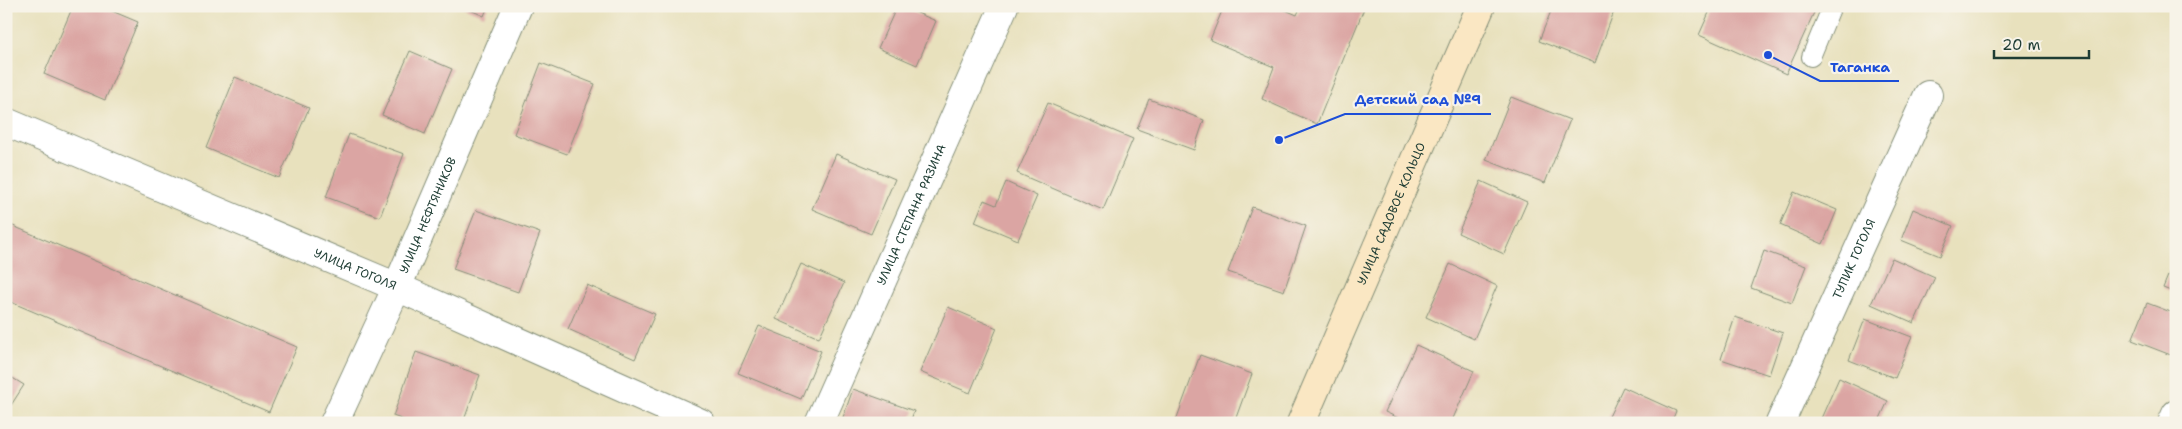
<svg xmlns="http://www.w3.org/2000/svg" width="2182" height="429" font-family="'Shantell Sans',sans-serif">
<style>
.building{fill:#dba5a3}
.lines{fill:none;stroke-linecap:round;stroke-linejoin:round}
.service-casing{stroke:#848f78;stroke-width:20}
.minor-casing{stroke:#848f78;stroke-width:30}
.secondary-casing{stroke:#848f78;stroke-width:30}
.service{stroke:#fff;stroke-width:18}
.minor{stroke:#fff;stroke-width:28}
.secondary{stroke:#fae7c3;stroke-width:28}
.labels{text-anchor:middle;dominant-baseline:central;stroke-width:4.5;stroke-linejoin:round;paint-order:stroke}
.street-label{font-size:12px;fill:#1f3d34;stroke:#f7f3e8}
.leader{fill:none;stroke:#1d4ed8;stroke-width:2}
.callout-dot{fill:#1d4ed8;stroke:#f7f3e8;stroke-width:2}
.callout-label{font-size:14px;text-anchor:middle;font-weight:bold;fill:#1d4ed8;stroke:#f7f3e8;stroke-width:4.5;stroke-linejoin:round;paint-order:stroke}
</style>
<rect width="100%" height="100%" fill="#f7f3e8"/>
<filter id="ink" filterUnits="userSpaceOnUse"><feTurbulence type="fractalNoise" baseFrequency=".02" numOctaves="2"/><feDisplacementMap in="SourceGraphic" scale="10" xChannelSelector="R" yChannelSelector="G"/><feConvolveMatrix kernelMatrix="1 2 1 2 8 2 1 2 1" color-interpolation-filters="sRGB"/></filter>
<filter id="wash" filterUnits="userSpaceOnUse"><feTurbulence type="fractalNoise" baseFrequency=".0096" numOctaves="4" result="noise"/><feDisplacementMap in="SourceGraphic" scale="20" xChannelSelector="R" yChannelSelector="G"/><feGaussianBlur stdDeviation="1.12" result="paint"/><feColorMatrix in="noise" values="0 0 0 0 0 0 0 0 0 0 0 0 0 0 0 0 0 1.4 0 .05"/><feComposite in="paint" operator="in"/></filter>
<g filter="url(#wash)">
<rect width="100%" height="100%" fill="#e8e1bd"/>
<g id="blocks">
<g class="building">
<polygon points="73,6 100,6 138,22 105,100 44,74"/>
<polygon points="461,6 488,6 484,16"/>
<polygon points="897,6 901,6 936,21 917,65 878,48"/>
<polygon points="1224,6 1276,6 1297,15 1301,6 1365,6 1317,124 1262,99 1274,67 1210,40"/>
<polygon points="1553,6 1616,6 1595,63 1539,41"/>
<polygon points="1712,6 1817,6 1786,74 1699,35"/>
<polygon points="410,51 452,69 425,134 382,115"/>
<polygon points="541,63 595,84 567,154 514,134"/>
<polygon points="235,77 309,108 279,178 206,148"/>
<polygon points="1511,97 1570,120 1545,183 1486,160"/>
<polygon points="1149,99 1204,120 1194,150 1137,129"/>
<polygon points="1048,103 1133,139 1103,210 1017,173"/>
<polygon points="349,134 404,154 380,217 326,197"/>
<polygon points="836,154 895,179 871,234 812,209"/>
<polygon points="1481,181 1527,202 1504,254 1458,233"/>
<polygon points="1006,182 1037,196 1018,240 975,222 984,200 996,205"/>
<polygon points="1794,192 1837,210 1823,244 1780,225"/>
<polygon points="1252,207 1306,226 1284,291 1228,272"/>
<polygon points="1913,209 1953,226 1940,256 1901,240"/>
<polygon points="476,210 540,233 518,292 453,269"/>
<polygon points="6,223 297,347 269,412 6,300"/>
<polygon points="1764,251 1806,266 1792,303 1751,288"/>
<polygon points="2176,256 2176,293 2163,288"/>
<polygon points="1892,258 1935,277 1914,323 1871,304"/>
<polygon points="801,264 844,283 819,338 776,319"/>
<polygon points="1450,264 1497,286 1474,339 1426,317"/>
<polygon points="587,285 655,314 635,359 568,329"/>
<polygon points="2147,303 2176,314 2176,357 2132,340"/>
<polygon points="948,307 997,328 970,393 920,372"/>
<polygon points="1735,317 1783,333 1769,375 1721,359"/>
<polygon points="1865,319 1912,337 1895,378 1849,360"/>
<polygon points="759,326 821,351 801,399 738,373"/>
<polygon points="1416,345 1474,371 1451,423 1409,423 1385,412"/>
<polygon points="416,352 480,375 463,423 412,423 393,416"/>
<polygon points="1200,355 1252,374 1234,423 1175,423"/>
<polygon points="6,374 24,385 6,413"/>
<polygon points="1839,378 1888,401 1878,423 1819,423"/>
<polygon points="1623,387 1676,411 1671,423 1606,423"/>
<polygon points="853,389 914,411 910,423 841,423"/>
</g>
</g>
</g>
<g filter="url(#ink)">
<use href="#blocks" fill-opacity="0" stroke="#848f78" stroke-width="1"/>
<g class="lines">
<g class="service-casing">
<polyline id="service" points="1811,57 1832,6"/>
</g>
<g class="minor-casing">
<g id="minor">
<path id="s1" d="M6 122 397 287 701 423"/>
<path id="s2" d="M334 423 397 287 518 6"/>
<path id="s3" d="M819 423 1004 6"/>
<path id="s4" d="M1780 423 1928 95"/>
<polyline points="2172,423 2176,414"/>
</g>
</g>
<g class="secondary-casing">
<g id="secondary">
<path id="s5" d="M1301 423 1481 6"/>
</g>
</g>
<use href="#service" class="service"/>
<use href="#minor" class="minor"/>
<use href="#secondary" class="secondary"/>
</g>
</g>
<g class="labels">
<g class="street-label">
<text stroke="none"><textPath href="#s3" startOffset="228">УЛИЦА СТЕПАНА РАЗИНА</textPath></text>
<text stroke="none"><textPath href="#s2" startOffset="228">УЛИЦА НЕФТЯНИКОВ</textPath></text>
<text stroke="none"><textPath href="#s5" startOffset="228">УЛИЦА САДОВОЕ КОЛЬЦО</textPath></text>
<text stroke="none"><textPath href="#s4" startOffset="180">ТУПИК ГОГОЛЯ</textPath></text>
<text stroke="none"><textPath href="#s1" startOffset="379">УЛИЦА ГОГОЛЯ</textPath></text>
</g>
</g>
<path class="leader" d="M1768 55L1820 81H1899M1279 140L1345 114H1491"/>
<g class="callout-dot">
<circle cx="1768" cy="55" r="5"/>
<circle cx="1279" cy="140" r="5"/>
</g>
<g class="callout-label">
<text x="1860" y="72">Таганка</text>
<text x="1418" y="104">Детский сад №9</text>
</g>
<rect width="2182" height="429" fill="none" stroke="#f7f3e8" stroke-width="25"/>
<path d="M1994 50v8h95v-8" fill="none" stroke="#1f3d34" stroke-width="2.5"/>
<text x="2002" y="50" font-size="15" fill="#1f3d34" stroke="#f7f3e8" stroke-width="4" paint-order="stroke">20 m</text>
</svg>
